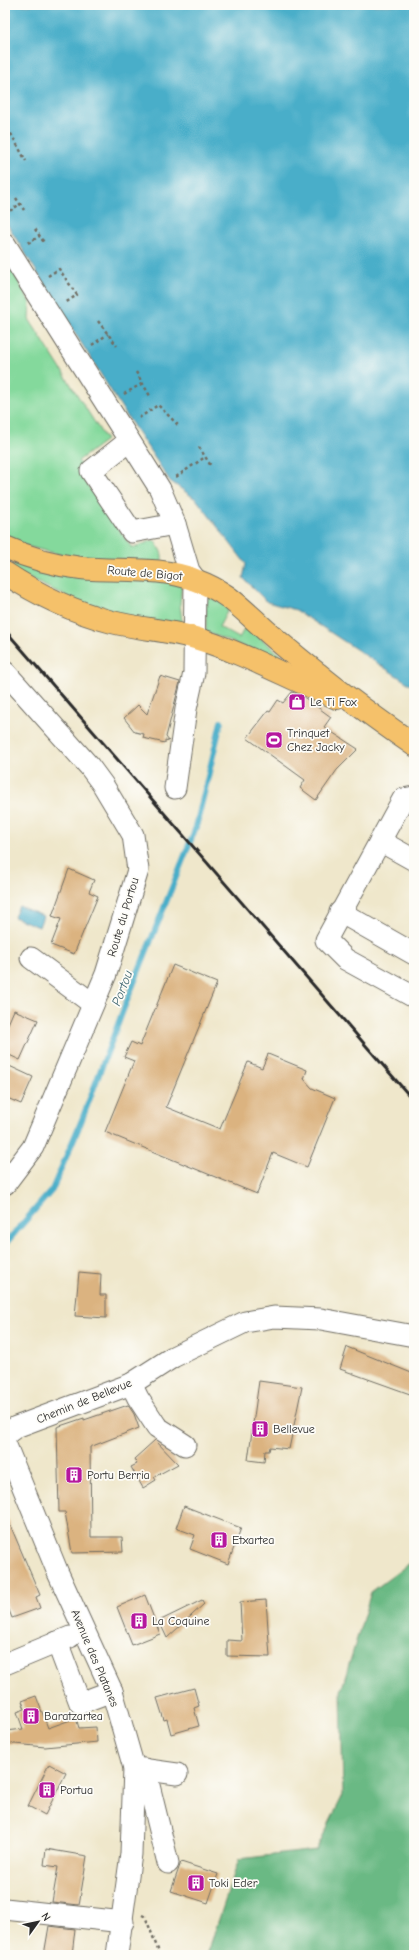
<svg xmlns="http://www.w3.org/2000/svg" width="419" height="1960" font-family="'Comic Neue',sans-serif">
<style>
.green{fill:#84d99c;stroke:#588264}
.forest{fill:#6bb984;stroke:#4b7258}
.water{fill:#4aaec9;stroke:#3a6c7a}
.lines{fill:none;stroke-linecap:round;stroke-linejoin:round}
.stream{stroke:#4aaec9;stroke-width:6}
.building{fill:#dbb380}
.minor-casing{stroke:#706d63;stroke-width:23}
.major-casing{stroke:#706d63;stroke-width:24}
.path{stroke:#706d63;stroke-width:2.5;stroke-dasharray:3 3;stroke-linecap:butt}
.minor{stroke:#fff;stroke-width:21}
.major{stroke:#f5c16b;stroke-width:22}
.rail{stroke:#2b2b2b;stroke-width:3}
.labels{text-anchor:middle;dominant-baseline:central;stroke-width:3.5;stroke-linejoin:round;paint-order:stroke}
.street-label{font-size:12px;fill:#2b2b2b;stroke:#fdfcf7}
.poi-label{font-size:12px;fill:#2b2b2b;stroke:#fdfcf7;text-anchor:start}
.water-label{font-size:13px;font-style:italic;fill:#375f6a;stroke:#fdfcf7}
</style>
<rect width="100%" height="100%" fill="#fdfcf7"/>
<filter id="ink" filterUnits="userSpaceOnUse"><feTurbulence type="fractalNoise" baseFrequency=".025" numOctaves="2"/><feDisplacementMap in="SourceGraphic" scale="8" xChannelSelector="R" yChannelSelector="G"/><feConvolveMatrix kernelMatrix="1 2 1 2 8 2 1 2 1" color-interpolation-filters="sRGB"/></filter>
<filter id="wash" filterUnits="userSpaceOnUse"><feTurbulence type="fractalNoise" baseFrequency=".012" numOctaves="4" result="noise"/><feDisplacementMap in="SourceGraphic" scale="16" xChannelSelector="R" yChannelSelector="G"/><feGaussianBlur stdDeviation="0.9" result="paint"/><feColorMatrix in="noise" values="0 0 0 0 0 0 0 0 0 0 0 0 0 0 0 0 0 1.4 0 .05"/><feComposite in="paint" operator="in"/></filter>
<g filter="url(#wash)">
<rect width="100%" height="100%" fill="#efe7cb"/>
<g class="green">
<path d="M5 257 30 303 29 319 106 440 78 461 83 468 78 472 132 548 154 540C158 546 165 555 161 562L70 557 5 541Z"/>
<polygon points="16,559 182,584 180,604 183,629 100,612 11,570"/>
<polygon points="211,594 229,608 219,627 239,638 246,626 295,667 206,632 206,602"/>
</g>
<polygon class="forest" points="414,1560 414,1955 207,1955 239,1859 316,1850 343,1795 341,1691 371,1592"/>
<g class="water">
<polygon points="5,5 414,5 414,687 296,610 267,602 243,578 246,564 197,500 170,481 125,413 5,221"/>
<polygon points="19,906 43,916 39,927 14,917"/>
</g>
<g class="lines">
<polyline class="stream" points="5,1244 52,1190 81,1122 124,1008 196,827 221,722"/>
</g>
<g id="blocks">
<g class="building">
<polygon points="160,676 180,682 166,737 169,741 165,740 165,743 143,738 144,734 135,732 124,718 138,705 147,714"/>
<polygon points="292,692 305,698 331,717 324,727 358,749 337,770 316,800 300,788 305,780 247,738 268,711 270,712 278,700 283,703"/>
<polygon points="69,869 94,880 89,892 98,896 74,954 51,945 61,919 52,916"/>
<polygon points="173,965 217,983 166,1107 220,1129 248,1062 262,1068 268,1054 307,1070 304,1079 312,1088 335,1098 307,1167 273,1153 257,1194 105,1132 134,1061 124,1057 131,1042 140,1046"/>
<polygon points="14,1010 38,1020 20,1060 5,1053 5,1031"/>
<polygon points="5,1064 33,1077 21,1104 5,1097"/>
<polygon points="79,1272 101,1274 100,1295 106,1295 106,1318 75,1316"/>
<polygon points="347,1347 414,1374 414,1384 410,1394 340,1369"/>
<polygon points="259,1381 302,1387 289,1449 270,1447 269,1451 265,1451 264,1462 248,1460"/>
<polygon points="128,1405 134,1414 139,1428 90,1447 91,1537 122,1537 123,1552 72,1553 65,1512 59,1512 57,1427 84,1418 84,1420"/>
<polygon points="155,1440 178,1464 154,1477 156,1480 143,1488 131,1467 137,1464 134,1459"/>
<polygon points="184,1506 241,1528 228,1564 190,1549 195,1535 176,1528"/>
<polygon points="5,1513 40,1595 36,1597 40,1608 12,1618 5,1600"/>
<polygon points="145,1595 160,1634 132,1645 117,1607"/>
<polygon points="202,1600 204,1604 167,1638 159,1621"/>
<polygon points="266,1600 270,1657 227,1656 227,1640 242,1641 240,1602"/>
<polygon points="194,1688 199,1706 194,1708 199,1726 171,1734 167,1719 164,1720 157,1698"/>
<polygon points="36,1696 48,1728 76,1718 79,1728 96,1727 97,1742 45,1747 5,1743 5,1731 23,1729 17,1712 25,1709 22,1701"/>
<polygon points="49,1764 66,1773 45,1815 28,1806"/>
<polygon points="46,1849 87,1856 79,1905 52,1902 58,1867 44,1865"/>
<polygon points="181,1862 218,1874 208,1903 171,1891"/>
<polygon points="49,1926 75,1929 72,1955 44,1955"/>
</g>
</g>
</g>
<g filter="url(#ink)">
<use href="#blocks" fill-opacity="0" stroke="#706d63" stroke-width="1"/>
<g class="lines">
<g class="minor-casing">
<g id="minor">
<polyline points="5,244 160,489 175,524 189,571 195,579 194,673 186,709 175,788"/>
<polyline points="129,441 91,471 132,532 175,524"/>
<polyline points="5,672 89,766 103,785 133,835 138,870 106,974 33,1147 5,1184"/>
<polyline points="414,797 403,799 326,940 345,959 414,997"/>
<polyline points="380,841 414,860"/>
<polyline points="340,912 414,954"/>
<polyline points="31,958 93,1004"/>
<polyline points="131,1384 138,1398 157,1427 185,1445"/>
<polyline points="5,1435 16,1427 131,1384 173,1357 245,1322 274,1317 321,1319 414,1336"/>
<polyline points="5,1443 58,1573 112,1691 134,1768 131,1854 117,1955"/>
<polyline points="57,1642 80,1703 112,1691"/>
<polyline points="5,1664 70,1637"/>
<polyline points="134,1768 177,1774"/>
<polyline points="145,1769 168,1863"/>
<polyline points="5,1909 123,1922"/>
</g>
</g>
<g class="major-casing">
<g id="major">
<path d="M5 547C29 558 54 565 81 568 118 572 160 566 195 580 225 591 236 603 259 624 277 641 297 657 317 673 348 699 381 722 414 745"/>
<path d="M5 573C38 595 74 612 112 622 139 629 168 630 195 638 245 653 290 679 337 698"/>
</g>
</g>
<g class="path">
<polyline points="5,123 26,161"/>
<polyline points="16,198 24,210"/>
<polyline points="5,214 20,204"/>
<polyline points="35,229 45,244"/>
<polyline points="28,243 40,236"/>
<polyline points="48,276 59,269 77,295 65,303"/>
<polyline points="98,321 117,346"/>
<polyline points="92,345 108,334"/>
<polyline points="136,372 150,396"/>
<polyline points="124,394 143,383"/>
<polyline points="139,418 158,405 179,426"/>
<polyline points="199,447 211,466"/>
<polyline points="176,477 205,457"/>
<polyline points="143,1915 145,1916 160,1955"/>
</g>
<use href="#minor" class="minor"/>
<use href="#major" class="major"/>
<polyline class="rail" points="5,630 414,1101"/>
</g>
</g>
<defs>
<g id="shop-square" transform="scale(0.9)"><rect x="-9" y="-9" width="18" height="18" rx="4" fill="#b5179e" stroke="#fdfcf7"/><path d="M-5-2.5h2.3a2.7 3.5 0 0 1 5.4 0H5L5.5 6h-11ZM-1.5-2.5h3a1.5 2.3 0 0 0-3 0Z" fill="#fff"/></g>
<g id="stadium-square" transform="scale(0.9)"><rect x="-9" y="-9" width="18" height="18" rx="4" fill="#b5179e" stroke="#fdfcf7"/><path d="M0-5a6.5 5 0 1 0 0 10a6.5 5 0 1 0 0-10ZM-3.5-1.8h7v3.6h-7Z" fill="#fff"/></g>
<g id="building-square" transform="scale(0.9)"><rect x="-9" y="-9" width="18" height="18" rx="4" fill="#b5179e" stroke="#fdfcf7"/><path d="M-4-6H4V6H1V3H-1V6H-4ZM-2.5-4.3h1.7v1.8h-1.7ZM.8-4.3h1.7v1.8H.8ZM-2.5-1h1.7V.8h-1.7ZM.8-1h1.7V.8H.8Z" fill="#fff"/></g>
</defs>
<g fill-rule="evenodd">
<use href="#shop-square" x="297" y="702"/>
<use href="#stadium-square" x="274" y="740"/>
<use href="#building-square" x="260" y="1429"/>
<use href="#building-square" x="74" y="1475"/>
<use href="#building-square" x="219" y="1540"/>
<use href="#building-square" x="139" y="1621"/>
<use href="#building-square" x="31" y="1716"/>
<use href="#building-square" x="47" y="1790"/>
<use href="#building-square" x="196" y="1883"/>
</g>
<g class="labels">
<g class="street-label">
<text transform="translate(145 573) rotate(5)">Route de Bigot</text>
<text transform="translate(123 917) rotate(-73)">Route du Portou</text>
<text transform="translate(84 1401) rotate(-22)">Chemin de Bellevue</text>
<text transform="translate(95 1658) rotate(67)">Avenue des Platanes</text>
</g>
<g class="poi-label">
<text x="310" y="702">Le Ti Fox</text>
<text x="287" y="733">Trinquet<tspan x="287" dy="14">Chez Jacky</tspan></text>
<text x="273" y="1429">Bellevue</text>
<text x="87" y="1475">Portu Berria</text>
<text x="232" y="1540">Etxartea</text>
<text x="152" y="1621">La Coquine</text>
<text x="44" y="1716">Baratzartea</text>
<text x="60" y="1790">Portua</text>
<text x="209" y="1883">Toki Eder</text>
</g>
<g class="water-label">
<text transform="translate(122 988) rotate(-69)">Portou</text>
</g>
</g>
<rect width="419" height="1960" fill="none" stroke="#fdfcf7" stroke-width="20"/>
<g transform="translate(38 1922) rotate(57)" stroke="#fdfcf7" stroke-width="3" paint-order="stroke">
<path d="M0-3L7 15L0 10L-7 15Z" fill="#2b2b2b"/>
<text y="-6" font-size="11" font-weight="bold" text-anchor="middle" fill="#2b2b2b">N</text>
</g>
</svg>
